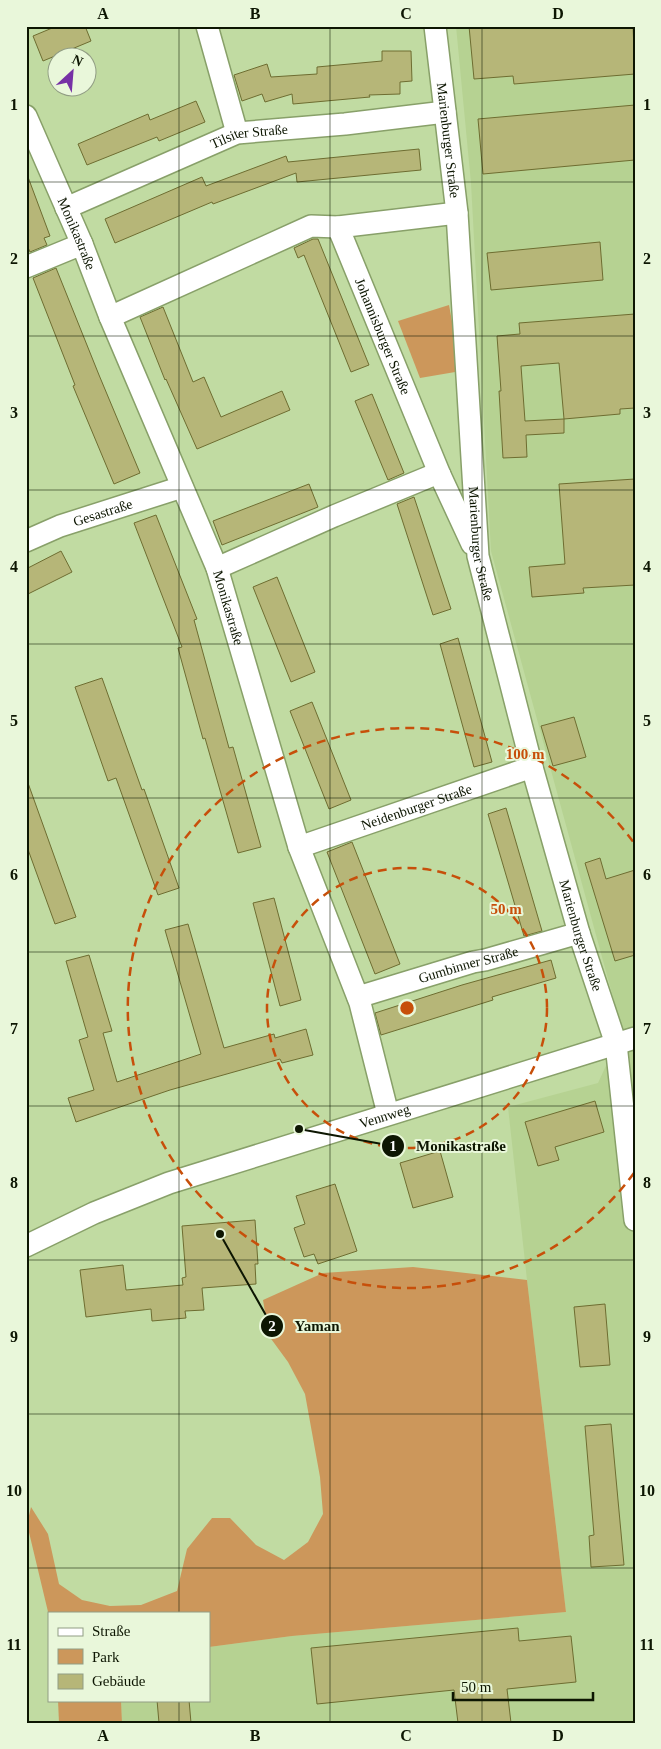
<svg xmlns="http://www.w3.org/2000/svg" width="661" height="1749" font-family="'Times New Roman',serif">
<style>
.built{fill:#b6d292}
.green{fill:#cc975b}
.building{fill:#b6b678;stroke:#6e6d31;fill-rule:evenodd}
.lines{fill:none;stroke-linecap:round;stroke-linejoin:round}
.minor-casing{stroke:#88a069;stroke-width:24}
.minor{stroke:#fff;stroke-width:21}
.grid{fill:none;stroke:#0d1602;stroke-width:1;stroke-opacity:0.55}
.ring{fill:none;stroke:#c74f0a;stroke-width:2.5;stroke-dasharray:9 6}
.labels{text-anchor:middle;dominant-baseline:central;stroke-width:4;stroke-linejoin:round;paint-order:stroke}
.street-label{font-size:14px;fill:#0d1602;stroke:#e9f7da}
.centre{fill:#c74f0a;stroke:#e9f7da;stroke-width:2.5}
.ring-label{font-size:15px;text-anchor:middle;font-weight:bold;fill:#c74f0a;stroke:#e9f7da;stroke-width:4;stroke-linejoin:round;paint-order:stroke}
.leader{fill:none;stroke:#0d1602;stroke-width:2}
.callout-dot{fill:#0d1602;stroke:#e9f7da;stroke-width:2}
.mark-label{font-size:15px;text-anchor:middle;font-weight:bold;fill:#fff}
.callout-label{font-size:15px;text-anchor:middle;font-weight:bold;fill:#0d1602;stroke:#e9f7da;stroke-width:4;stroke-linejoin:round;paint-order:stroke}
.neatline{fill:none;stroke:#0d1602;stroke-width:2}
.grid-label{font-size:16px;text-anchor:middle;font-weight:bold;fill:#0d1602}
</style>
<rect width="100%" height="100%" fill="#c1dba2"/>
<g class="built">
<polygon points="456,26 635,26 635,1026 622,1030 491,551 471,183"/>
<polygon points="635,1038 635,1723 122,1723 121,1700 209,1700 209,1647 292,1636 566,1612 527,1280 508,1107 598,1083 616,1044"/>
</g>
<g class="green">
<polygon points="449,305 461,371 420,378 398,321"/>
<polygon points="413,1267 527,1280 566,1612 292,1636 209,1647 209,1613 49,1613 49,1616 27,1524 31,1507 48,1534 59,1584 82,1600 110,1606 141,1605 177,1591 187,1549 212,1518 230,1518 256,1545 284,1560 308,1542 323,1514 320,1477 305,1394 288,1362 269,1336 263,1300 323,1273"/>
<polygon points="58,1700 121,1700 122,1723 59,1723"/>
</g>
<g class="building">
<polygon points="57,26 85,26 91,41 43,61 33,36"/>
<polygon points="469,26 633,26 635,74 514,84 513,76 474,79"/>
<polygon points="382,51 411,51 412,81 400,82 400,94 369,95 370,97 293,104 292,94 265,102 262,94 242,101 234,75 267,64 271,77 317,74 317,67 382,61"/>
<polygon points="196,101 205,122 159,141 157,137 87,165 78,144 148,114 150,120"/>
<polygon points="635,105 635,160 483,174 478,119"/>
<polygon points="419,149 421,170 297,182 296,173 213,204 212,202 115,243 105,219 202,177 206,186 286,156 288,162"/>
<polygon points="26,177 28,177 50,236 44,238 47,245 30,252 26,243"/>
<polygon points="313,239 318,239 369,365 351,372 304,255 298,258 294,248"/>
<polygon points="600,242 603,280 491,290 487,253"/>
<polygon points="56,268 99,375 140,473 114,484 73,386 75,385 33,278"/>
<polygon points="163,307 193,382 204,377 221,417 282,391 290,410 197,449 166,379 165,380 140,317"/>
<path d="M635 314V408L620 409V414L564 419V433L526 435 527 457 503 458 499 391H501L497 336 520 334 519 323ZM559 363 564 419 525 421 521 366Z"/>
<polygon points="372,394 404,473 388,480 355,401"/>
<polygon points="635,479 635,585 583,588 584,593 532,597 529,567 565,564 559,484"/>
<polygon points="309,484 318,507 222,545 213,521"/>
<polygon points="414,497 451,609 433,615 397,504"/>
<polygon points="156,515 197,619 194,620 229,748 233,747 261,847 238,853 205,738 203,739 178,648 182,647 134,523"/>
<polygon points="61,551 72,572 26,595 26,569"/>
<polygon points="277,577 315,672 291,682 253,587"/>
<polygon points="458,638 492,762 474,767 440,644"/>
<polygon points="102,678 142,790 144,789 179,888 158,895 116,778 108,781 75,687"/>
<polygon points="312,702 351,800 329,809 290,711"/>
<polygon points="574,717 586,757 553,766 541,726"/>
<polygon points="28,783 76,917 55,924 26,844 26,784"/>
<polygon points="506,808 542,931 524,936 488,814"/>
<polygon points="352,842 400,964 375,974 327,852"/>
<polygon points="600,858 606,879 635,870 635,955 615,961 585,863"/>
<polygon points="274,898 301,1000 280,1006 253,903"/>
<polygon points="188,924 224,1048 274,1034 275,1038 306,1029 313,1055 282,1063 280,1059 170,1090 76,1122 68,1098 94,1090 79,1040 88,1037 66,961 89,955 112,1031 103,1033 117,1082 201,1054 165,930"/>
<polygon points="551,960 556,978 492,997 493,1000 381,1035 375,1013 462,985"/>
<polygon points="595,1101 604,1132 555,1147 559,1160 538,1166 525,1122"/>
<polygon points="440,1151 453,1197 413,1208 400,1163"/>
<polygon points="335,1184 357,1251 318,1264 314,1254 304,1257 294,1228 305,1224 296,1196"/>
<polygon points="255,1220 258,1264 255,1264 256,1284 202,1288 204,1310 185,1311 186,1318 152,1321 151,1309 86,1317 80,1270 123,1265 126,1290 183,1285 182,1278 186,1277 182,1226"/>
<polygon points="605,1304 610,1365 580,1367 574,1307"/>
<polygon points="611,1424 624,1565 591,1567 589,1536 594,1535 585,1426"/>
<polygon points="518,1628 519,1641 571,1636 576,1682 507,1689 511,1723 458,1723 454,1690 317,1704 311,1648"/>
<polygon points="157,1700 189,1700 191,1723 159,1723"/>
</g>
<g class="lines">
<g class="minor-casing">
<g id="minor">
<polyline points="207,26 237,133"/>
<path id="s1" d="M435 26 457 213 478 556 532 767 579 933 616 1044 635 1220"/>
<path id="s2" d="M26 116 82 244 110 317 217 568 299 847 360 1003 388 1114"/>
<path id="s3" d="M66 208 237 133 345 124 445 112"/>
<path id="s4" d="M457 213 338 227 440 475 472 544"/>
<polyline points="26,267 82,244"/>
<polyline points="110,317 311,226 338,227"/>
<path id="s5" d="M26 541 60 526 182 487"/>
<polyline points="217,568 334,516 431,476 440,475"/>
<path id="s6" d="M299 847 532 767"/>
<path id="s7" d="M358 997 473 962 485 960 579 933"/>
<path id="s8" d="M26 1246 94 1213 169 1183 635 1038"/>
</g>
</g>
<use href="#minor" class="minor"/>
</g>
<path class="grid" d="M179 26V1613M330 26V1723M482 26V1723M26 182H635M26 336H635M26 490H635M26 644H635M26 798H635M26 952H635M26 1106H635M26 1260H635M26 1414H635M26 1568H635M179 1700V1723"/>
<g class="ring">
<circle cx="407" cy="1008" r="140"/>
<path d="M634 1173A280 280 0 1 1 634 843"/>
</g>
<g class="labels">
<g class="street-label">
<text stroke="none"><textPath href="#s3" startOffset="198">Tilsiter Straße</textPath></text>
<text stroke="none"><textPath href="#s1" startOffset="115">Marienburger Straße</textPath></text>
<text stroke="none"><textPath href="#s2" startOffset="128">Monikastraße</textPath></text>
<text stroke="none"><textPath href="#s4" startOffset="238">Johannisburger Straße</textPath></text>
<text stroke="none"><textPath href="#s5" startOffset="82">Gesastraße</textPath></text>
<text stroke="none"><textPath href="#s1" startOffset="520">Marienburger Straße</textPath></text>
<text stroke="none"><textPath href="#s2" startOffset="532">Monikastraße</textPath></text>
<text stroke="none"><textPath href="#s6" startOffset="124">Neidenburger Straße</textPath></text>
<text stroke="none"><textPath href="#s1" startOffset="925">Marienburger Straße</textPath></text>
<text stroke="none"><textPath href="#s7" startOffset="115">Gumbinner Straße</textPath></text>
<text stroke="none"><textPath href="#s8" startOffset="382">Vennweg</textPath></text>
</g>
</g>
<circle cx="407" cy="1008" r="8" class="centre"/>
<g class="ring-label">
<text x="525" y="759">100 m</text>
<text x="506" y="914">50 m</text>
</g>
<path class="leader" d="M299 1129L393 1146M220 1234L272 1326"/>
<g class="callout-dot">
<circle cx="299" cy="1129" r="5"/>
<circle cx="220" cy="1234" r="5"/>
<circle cx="393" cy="1146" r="12"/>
<circle cx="272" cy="1326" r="12"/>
</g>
<g class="mark-label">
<text x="393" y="1151">1</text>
<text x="272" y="1331">2</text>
</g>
<g class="callout-label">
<text x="461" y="1151">Monikastraße</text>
<text x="317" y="1331">Yaman</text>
</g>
<rect width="661" height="1749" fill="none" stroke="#e9f7da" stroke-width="55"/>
<rect x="48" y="1612" width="162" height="90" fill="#e9f7da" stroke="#919d84"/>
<rect x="58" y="1628" width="25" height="8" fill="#ffffff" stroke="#919d84"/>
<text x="92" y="1636" font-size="15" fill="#0d1602">Straße</text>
<rect x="58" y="1649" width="25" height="15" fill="#cc975b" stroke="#919d84"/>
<text x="92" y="1662" font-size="15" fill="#0d1602">Park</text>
<rect x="58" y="1674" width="25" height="15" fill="#b6b678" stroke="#919d84"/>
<text x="92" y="1686" font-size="15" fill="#0d1602">Gebäude</text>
<g transform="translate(72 72) rotate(26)"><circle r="24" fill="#e9f7da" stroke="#919d84"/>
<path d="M0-4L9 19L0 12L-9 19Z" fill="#7631a5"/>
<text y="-8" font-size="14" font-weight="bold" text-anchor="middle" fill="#0d1602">N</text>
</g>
<path d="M453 1692v8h140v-8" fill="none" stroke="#0d1602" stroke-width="2.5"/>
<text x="461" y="1692" font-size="15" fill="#0d1602" stroke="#e9f7da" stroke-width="4" paint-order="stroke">50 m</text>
<rect x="28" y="28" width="606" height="1694" class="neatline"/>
<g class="grid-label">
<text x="103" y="19">A</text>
<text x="255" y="19">B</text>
<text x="406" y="19">C</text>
<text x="558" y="19">D</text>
<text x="14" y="110">1</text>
<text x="647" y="110">1</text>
<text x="14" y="264">2</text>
<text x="647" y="264">2</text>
<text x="14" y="418">3</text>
<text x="647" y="418">3</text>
<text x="14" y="572">4</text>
<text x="647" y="572">4</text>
<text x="14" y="726">5</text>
<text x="647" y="726">5</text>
<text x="14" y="880">6</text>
<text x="647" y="880">6</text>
<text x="14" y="1034">7</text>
<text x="647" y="1034">7</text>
<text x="14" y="1188">8</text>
<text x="647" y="1188">8</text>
<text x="14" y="1342">9</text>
<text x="647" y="1342">9</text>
<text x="14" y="1496">10</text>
<text x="647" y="1496">10</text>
<text x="14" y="1650">11</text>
<text x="647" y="1650">11</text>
<text x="103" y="1741">A</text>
<text x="255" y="1741">B</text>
<text x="406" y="1741">C</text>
<text x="558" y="1741">D</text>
</g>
</svg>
